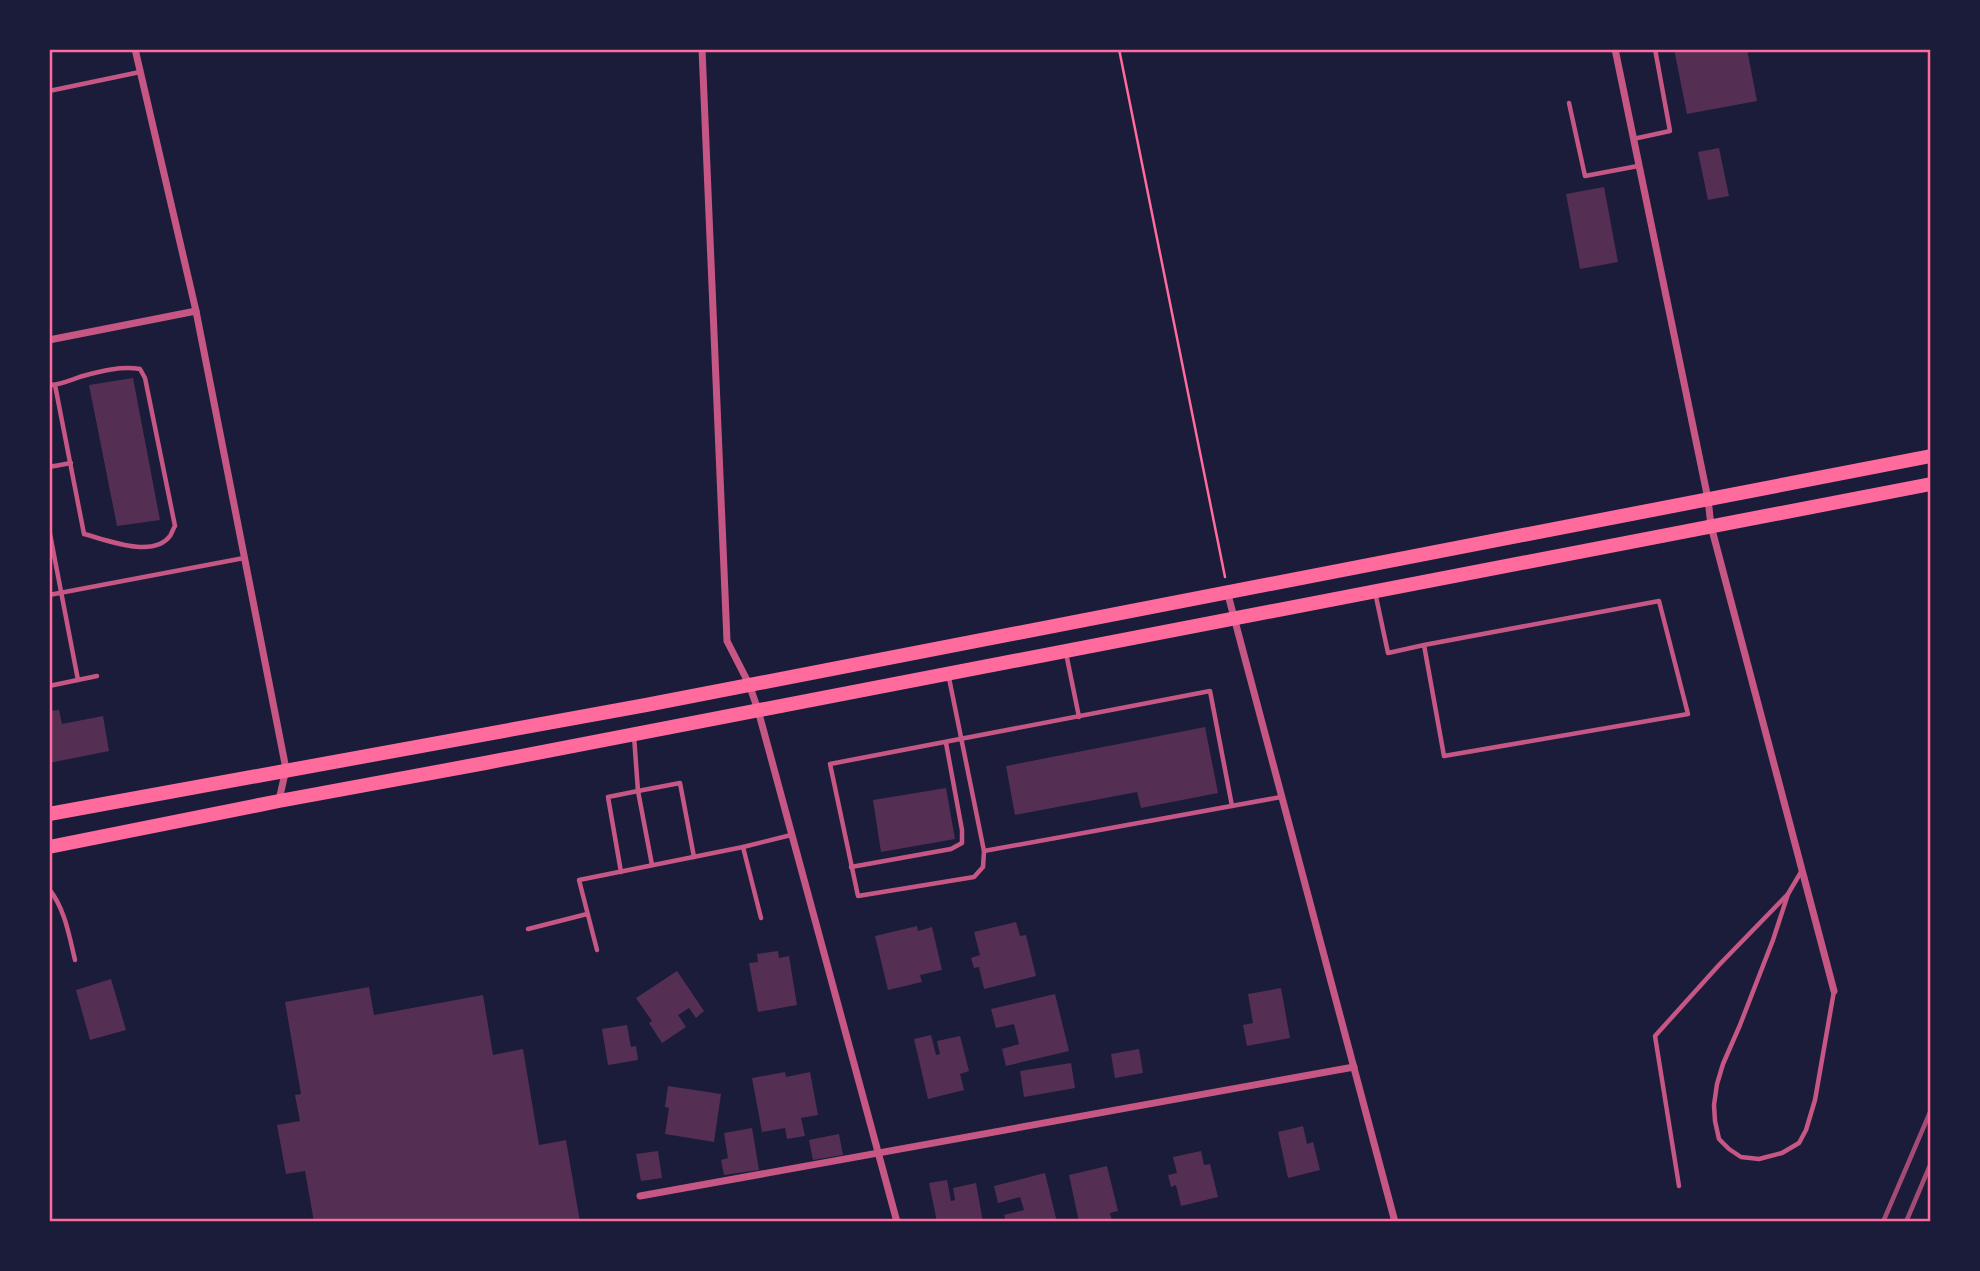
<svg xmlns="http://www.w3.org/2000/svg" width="1980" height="1271" font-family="'Titillium Web',sans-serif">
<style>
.building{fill:#542f53}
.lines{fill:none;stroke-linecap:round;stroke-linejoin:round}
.path{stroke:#ff6b9d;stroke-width:2.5}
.service{stroke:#c65784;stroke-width:4.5}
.minor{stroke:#c65784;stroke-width:7}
.primary{stroke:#ff6b9d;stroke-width:14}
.rail{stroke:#a44b75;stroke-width:4.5}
.neatline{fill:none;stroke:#ff6b9d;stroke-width:2.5}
</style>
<rect width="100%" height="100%" fill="#1b1b3a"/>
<g class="building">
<polygon points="1674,49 1747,49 1757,101 1687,114"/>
<polygon points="1719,148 1729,196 1708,200 1698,152"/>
<polygon points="1604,187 1618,262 1580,269 1566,194"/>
<polygon points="133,378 160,520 117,526 89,385"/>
<polygon points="59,710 62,724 103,716 109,751 49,763 49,711"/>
<polygon points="1205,727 1218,793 1141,808 1137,792 1015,815 1006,766"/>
<polygon points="946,788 955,839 881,852 873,800"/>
<polygon points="1016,922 1020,936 1026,935 1036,976 984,989 979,967 974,968 971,958 980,955 974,932"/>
<polygon points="917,926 918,931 932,927 942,970 920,975 922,982 888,990 875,936"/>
<polygon points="778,951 779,958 789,956 797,1005 758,1012 749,963 758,962 757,954"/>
<polygon points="677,971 704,1011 696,1018 689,1008 678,1015 686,1027 662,1043 649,1023 652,1021 636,998"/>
<polygon points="111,979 126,1030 90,1040 76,990"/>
<polygon points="369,987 374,1015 483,995 493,1055 523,1049 539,1145 566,1140 580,1222 314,1222 305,1171 286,1174 277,1125 300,1121 295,1095 301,1094 285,1002"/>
<polygon points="1281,988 1290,1038 1247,1046 1243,1025 1253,1023 1248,994"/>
<polygon points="1055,994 1069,1051 1006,1066 1002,1049 1019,1044 1014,1024 996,1028 991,1009"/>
<polygon points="627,1025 631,1047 636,1046 638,1060 608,1065 602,1029"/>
<polygon points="931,1035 936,1055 940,1054 937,1041 960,1036 969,1071 960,1074 964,1090 928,1099 914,1039"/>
<polygon points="1139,1049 1143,1073 1115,1078 1111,1054"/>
<polygon points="1071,1063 1075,1088 1024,1097 1020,1071"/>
<polygon points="785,1072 786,1077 810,1072 818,1115 801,1118 805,1136 787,1139 785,1128 762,1132 752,1078"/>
<polygon points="668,1086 721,1094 714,1142 665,1134 669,1108 665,1107"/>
<polygon points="1303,1126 1307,1144 1313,1142 1320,1170 1288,1178 1278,1132"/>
<polygon points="752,1128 759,1170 724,1175 721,1160 728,1158 724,1133"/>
<polygon points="839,1134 843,1155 813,1160 809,1140"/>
<polygon points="658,1151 662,1178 641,1181 636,1154"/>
<polygon points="1201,1151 1204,1165 1210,1164 1218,1197 1181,1206 1176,1185 1171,1187 1168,1175 1177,1173 1173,1157"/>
<polygon points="1107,1166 1118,1211 1110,1213 1112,1221 1092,1222 1091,1219 1079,1222 1069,1175"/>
<polygon points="1045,1173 1057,1222 1006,1222 1004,1215 1024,1210 1020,1197 998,1203 994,1186"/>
<polygon points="947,1180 951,1201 955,1200 953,1188 976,1183 983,1222 937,1222 929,1183"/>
</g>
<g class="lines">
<polyline class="path" points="1119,49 1225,577"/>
<g class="service">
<polyline points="49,91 140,72"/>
<polyline points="1569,103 1585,176 1638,166"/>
<polyline points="1633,139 1670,131 1655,49"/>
<path d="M49 385C61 385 72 379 83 376 101 371 121 366 140 369L145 378 175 526C173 529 172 533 170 536 153 559 107 540 84 534L55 385"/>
<polyline points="49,467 71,463"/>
<polyline points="49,529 78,680"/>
<polyline points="1375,592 1388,653 1424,645 1444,756 1688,714 1659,601 1424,645"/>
<polyline points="49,595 244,558"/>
<polyline points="1066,653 1079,717"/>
<polyline points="949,678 984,851 1281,797"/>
<polyline points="49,686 97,676"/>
<polyline points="634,736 638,791 680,783 694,857"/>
<polyline points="984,851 983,867 974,877 858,896 830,764 1210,691 1232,806"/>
<polyline points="851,867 951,849 962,843 962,830 946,743"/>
<polyline points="621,872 608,797 638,791 652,865"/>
<polyline points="1801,872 1788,894 1773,940 1740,1025 1723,1064 1717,1084 1714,1105 1715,1121 1719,1139 1729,1149 1741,1157 1759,1159 1782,1153 1799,1143 1806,1130 1815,1100 1834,991"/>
<path d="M49 889C65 909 69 935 75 960"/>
<polyline points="761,918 743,847 791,835"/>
<polyline points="528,929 587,914"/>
<polyline points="597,950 579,880 743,847"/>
<polyline points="1679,1186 1655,1036 1719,965 1788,894"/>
</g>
<g class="minor">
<polyline points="135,49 196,311 286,769 279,800"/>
<polyline points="702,49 727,641 749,684 758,710 897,1222"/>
<polyline points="1615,49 1708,499 1711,526 1834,991"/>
<polyline points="49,340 196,311"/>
<polyline points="1227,591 1395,1222"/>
<polyline points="640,1196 1354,1067"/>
</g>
<g class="primary">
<polyline points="49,814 646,705 1931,456"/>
<polyline points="49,847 279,801 485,763 1931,484"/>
</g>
<g class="rail">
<polyline points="1883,1222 1931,1110"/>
<polyline points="1906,1222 1931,1163"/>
</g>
</g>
<rect width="1980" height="1271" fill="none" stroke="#1b1b3a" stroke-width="102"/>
<rect x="51" y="51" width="1878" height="1169" class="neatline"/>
</svg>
